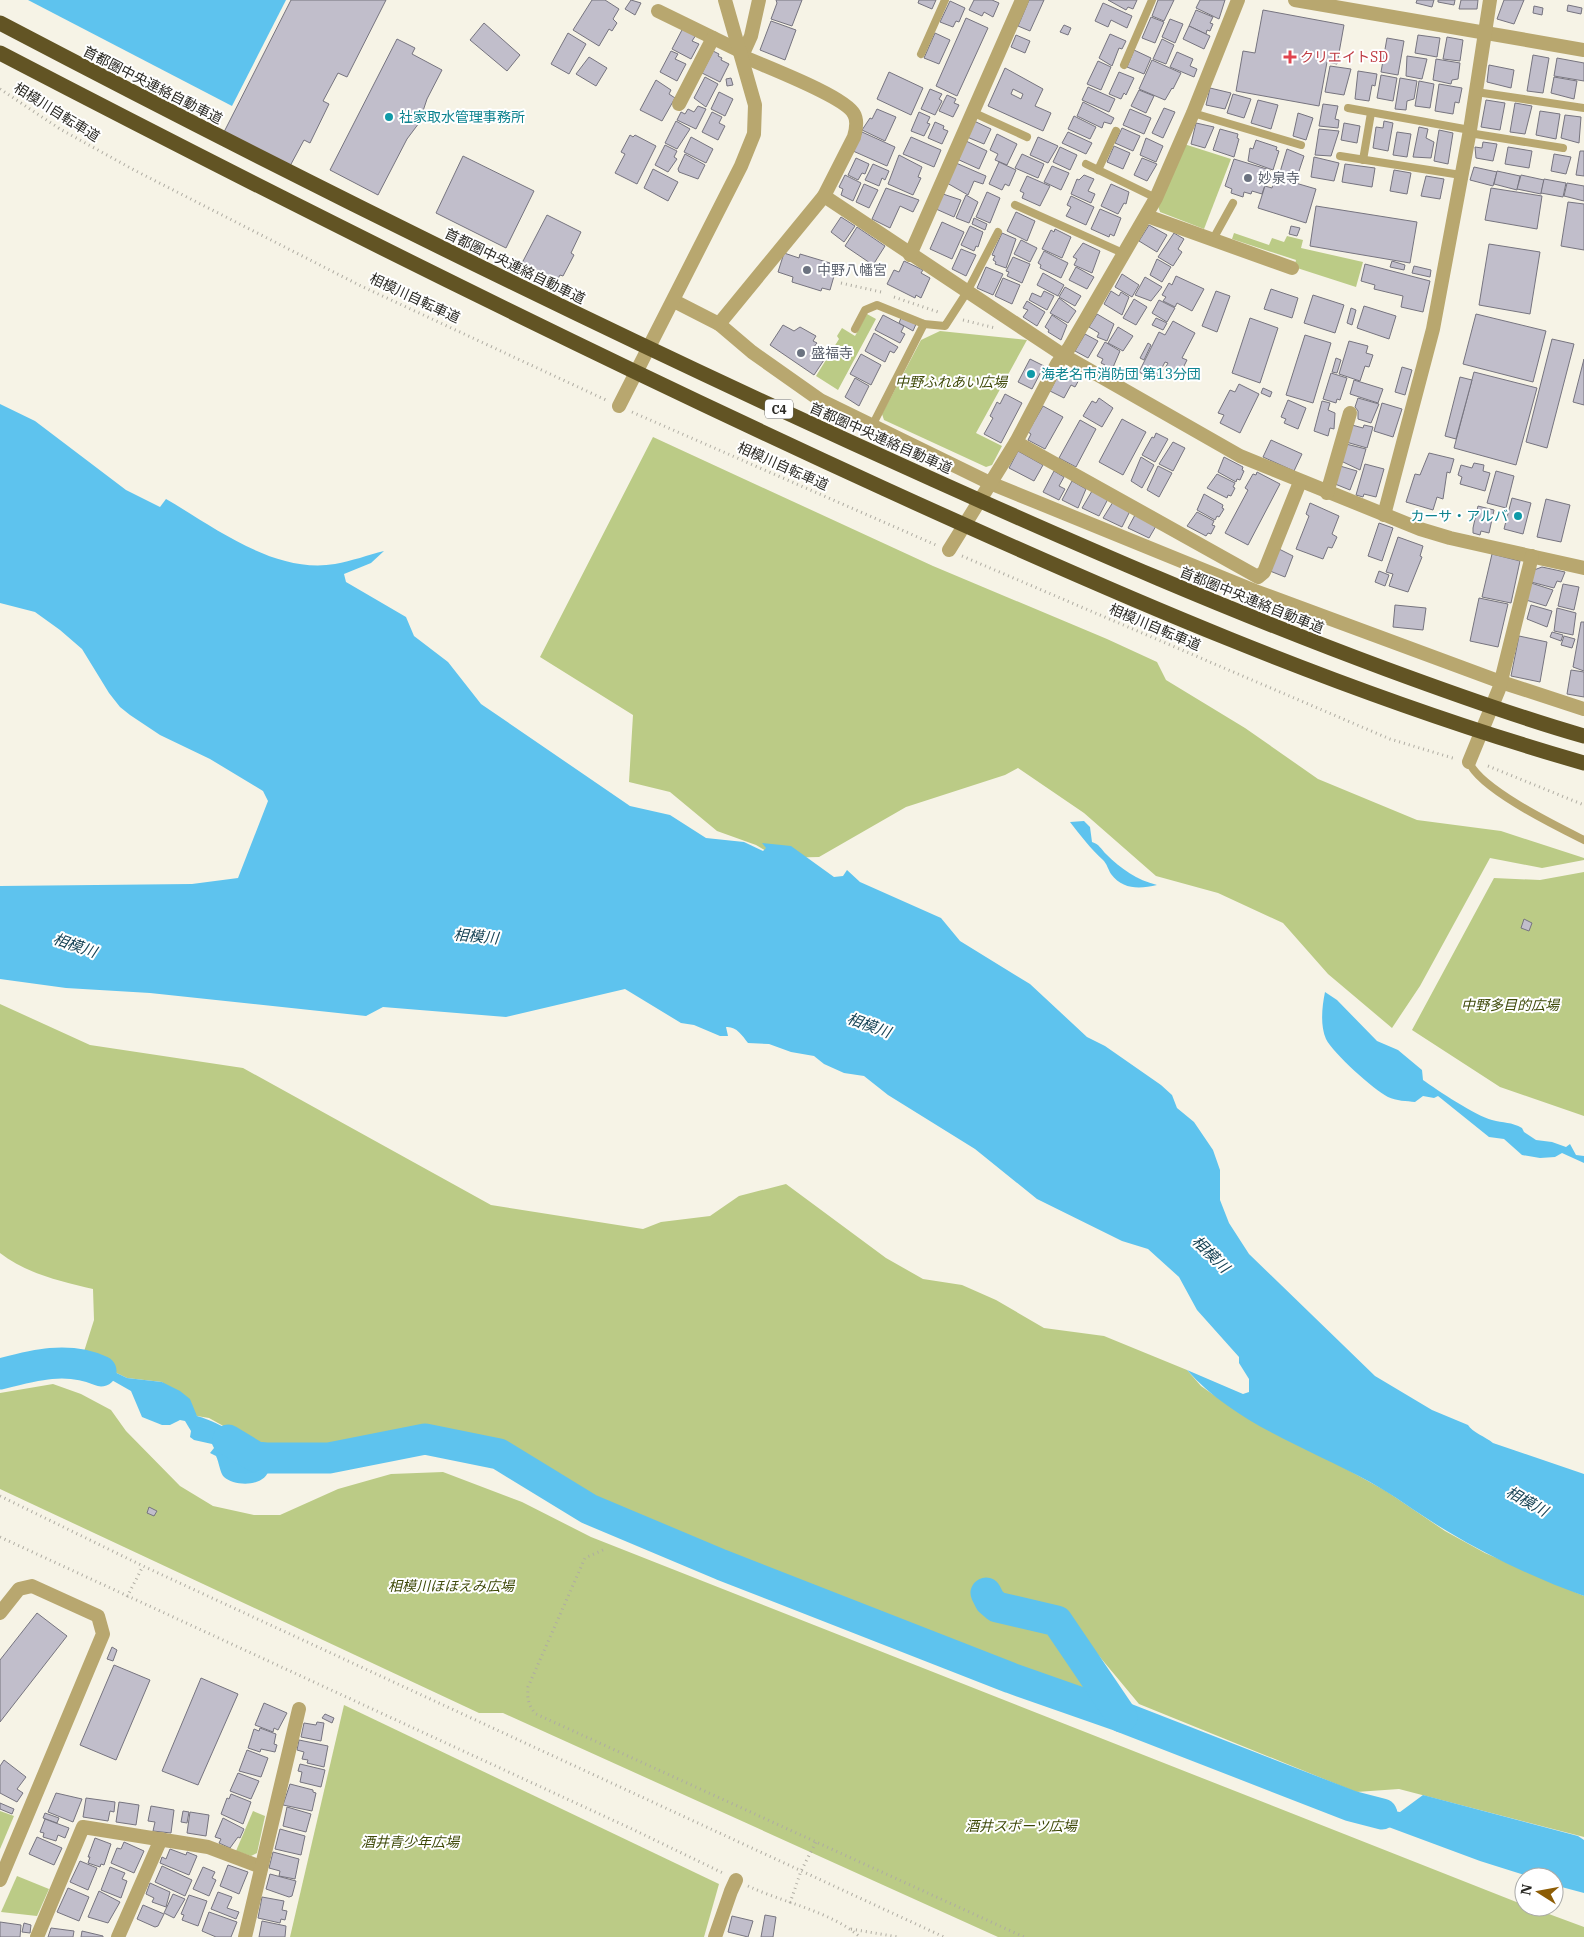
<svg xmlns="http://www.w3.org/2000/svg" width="1584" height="1937" font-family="'IBM Plex Serif','Noto Sans JP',serif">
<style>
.green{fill:#bbcb86}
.water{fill:#5ec3ee}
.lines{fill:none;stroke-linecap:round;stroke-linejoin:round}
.river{stroke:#5ec3ee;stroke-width:31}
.building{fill:#c1becb;stroke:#76747f;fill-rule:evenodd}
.path{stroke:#afaca2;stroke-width:3;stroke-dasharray:1 4;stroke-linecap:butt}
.service{stroke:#b8a76f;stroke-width:8}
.minor{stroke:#b8a76f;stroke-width:14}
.motorway{stroke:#625424;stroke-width:15}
.health-dot{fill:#e0444e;stroke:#fff;stroke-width:2}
.culture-dot{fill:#0f9aa8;stroke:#fff;stroke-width:2}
.worship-dot{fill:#6b7280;stroke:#fff;stroke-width:2}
.labels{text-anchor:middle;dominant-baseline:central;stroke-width:4;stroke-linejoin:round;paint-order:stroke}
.shield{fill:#fff;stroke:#6b6a66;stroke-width:1}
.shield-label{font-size:12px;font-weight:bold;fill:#2b2a25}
.health-label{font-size:14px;fill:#be3a42;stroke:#fff;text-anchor:start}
.street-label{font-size:14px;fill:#2b2a25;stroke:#fff}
.culture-label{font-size:14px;fill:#0d838f;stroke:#fff;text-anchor:start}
.worship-label{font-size:14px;fill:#5b616d;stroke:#fff;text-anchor:start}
.park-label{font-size:14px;font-style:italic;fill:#3e4908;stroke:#fff}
.water-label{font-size:15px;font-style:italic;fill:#184456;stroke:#fff}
</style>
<rect width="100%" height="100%" fill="#f6f3e6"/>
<g class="green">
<polygon points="1184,144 1231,159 1204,229 1160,212 1158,206"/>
<polygon points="1234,233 1269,245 1272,238 1284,242 1287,236 1303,240 1301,248 1363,262 1356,287 1294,267 1296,260 1232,239"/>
<polygon points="867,314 876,319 838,390 816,376 839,339 837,336 842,328 855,336"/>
<polygon points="940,331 1027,340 976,433 1002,446 992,465 986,467 884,420 882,414 921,340"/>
<polygon points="653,437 933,566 1107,639 1157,662 1166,680 1245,728 1318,779 1417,820 1501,831 1584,858 1584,860 1542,868 1490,858 1420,986 1392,1028 1328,974 1283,923 1218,893 1156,876 1084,813 1018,768 1005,775 906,807 819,857 778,858 756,845 717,831 670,792 629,782 633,715 540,657"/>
<polygon points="1584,872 1584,1116 1500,1087 1412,1030 1494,878 1540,880"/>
<path d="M0 1004 90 1045 243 1068 491 1205 643 1229 661 1222 710 1216 739 1196 786 1184 886 1258 923 1279 962 1285 996 1300 1044 1328 1104 1336 1187 1370 1201 1386 1218 1398 1386 1491 1445 1531 1485 1553 1584 1596V1837L1399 1789 1356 1792 1139 1704 1065 1615 1003 1604 986 1593 978 1599 1024 1623H1044L1055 1628 1104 1699 1096 1701 1082 1699 605 1512 569 1497 542 1477 510 1462 434 1450 410 1451 339 1465 328 1448 301 1443 263 1454 245 1438 209 1418 197 1416 162 1382 127 1378 98 1364 81 1361 94 1320 93 1289C62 1282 25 1273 0 1253Z"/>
<polygon points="53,1384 81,1394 111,1410 126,1431 180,1486 213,1506 254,1515 280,1515 338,1489 391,1474 443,1472 522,1502 591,1537 1524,1905 1524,1907 1530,1907 1584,1927 1584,1937 998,1937 503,1713 479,1713 0,1489 0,1393"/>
<polygon points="344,1705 719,1884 704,1937 290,1937"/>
<polygon points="0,1811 14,1816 0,1849"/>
<polygon points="253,1811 265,1816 257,1853 251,1856 236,1851"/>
<polygon points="17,1876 49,1889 37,1916 1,1912"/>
</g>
<g class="water">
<polygon points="28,0 286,0 232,106"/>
<path d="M0 404 35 421 126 490 160 507 166 499C216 528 274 574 335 564 352 561 368 555 384 551L371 563 344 574 346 582 406 617 414 636 448 662 481 704 630 806 670 815 706 838 744 842 763 851 766 848 762 843 791 846 834 877 843 876 847 870 860 882 941 918 960 941 1030 984 1087 1037 1105 1046 1161 1085 1172 1095 1177 1108 1194 1122 1213 1150 1220 1170V1200L1229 1223 1249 1254 1375 1376 1432 1410 1468 1425C1472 1432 1486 1437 1493 1443L1584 1474V1596C1537 1579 1490 1557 1447 1531 1421 1516 1397 1497 1370 1482 1308 1448 1235 1424 1187 1370L1243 1394 1249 1392V1379L1239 1363V1357L1197 1310 1179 1277 1148 1249 1122 1241 1037 1199 975 1149 888 1095 864 1076 844 1073 824 1064 814 1056 791 1052 769 1044 748 1043C742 1035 736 1026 726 1027L728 1036H720L694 1025 681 1023 625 989 506 1017 383 1007 366 1016 150 993 66 988 0 979V886L192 884 238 878 268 801 263 791 210 759 160 735 130 715 120 707 109 693 82 649 60 630 35 612 0 603Z"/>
<path d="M1084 821 1090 827 1092 842C1099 844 1101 849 1106 854 1121 869 1137 880 1157 885 1140 889 1123 890 1111 874 1108 869 1107 864 1103 860 1090 848 1081 836 1070 822Z"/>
<path d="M1325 992 1337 1000 1377 1041 1398 1050 1422 1070 1423 1080C1437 1090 1476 1116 1492 1120 1503 1123 1512 1122 1522 1128L1524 1132 1536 1140 1552 1142 1566 1147 1570 1144 1576 1155 1584 1156V1163L1562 1153 1555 1157 1540 1158 1522 1155 1504 1139 1489 1137 1438 1096 1434 1098 1423 1096 1415 1102C1407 1101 1396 1101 1388 1097 1374 1090 1333 1053 1326 1039 1320 1025 1322 1007 1325 992Z"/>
<path d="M67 1359 98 1364 127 1378 162 1382 180 1391 190 1399 197 1416C214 1420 271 1449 269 1468 267 1487 235 1487 224 1477 220 1473 219 1462 216 1456L210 1453 214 1448 212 1444 194 1440 190 1437 191 1431 185 1421 180 1420 170 1425H162L142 1417 131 1391 87 1366C78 1369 68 1372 59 1366L60 1361Z"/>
<polygon points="1423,1795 1578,1836 1584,1840 1584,1893 1554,1885 1554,1877 1531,1877 1480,1861 1340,1809 1343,1800 1350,1797 1380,1809 1400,1812"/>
</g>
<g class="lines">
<g class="river">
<path d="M0 1374C34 1365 68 1356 101 1371"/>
<polyline points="228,1440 256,1457 266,1458 329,1458 425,1439 499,1454 589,1509 722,1565 1011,1678 1122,1717 1351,1806 1382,1814"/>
<polyline points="986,1593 990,1601 997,1607 1057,1621 1122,1717"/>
</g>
</g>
<g class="building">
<polygon points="291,0 386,0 347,77 338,73 323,101 329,104 310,143 304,140 290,166 224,132"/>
<polygon points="592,0 605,0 619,9 613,19 617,23 612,31 609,29 599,46 573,30"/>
<polygon points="631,0 641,3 635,15 625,9"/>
<polygon points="776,0 802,0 792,26 771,19 777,3"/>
<polygon points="919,0 936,0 932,9 918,3"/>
<polygon points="974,0 992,0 999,3 993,17 984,12 982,16 969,10"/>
<polygon points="1029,0 1044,0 1030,31 1018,26"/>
<polygon points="1108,0 1137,0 1133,9 1128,7 1126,10"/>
<polygon points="1158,0 1174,0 1164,21 1152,16"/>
<polygon points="1200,0 1225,0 1219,19 1196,8"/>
<polygon points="1417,0 1434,0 1432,7 1416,3"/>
<polygon points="1438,0 1455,0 1454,5 1438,2"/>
<polygon points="1461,0 1478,0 1477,9 1459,9"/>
<polygon points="1504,0 1524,0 1514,24 1497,19"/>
<polygon points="950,1 965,8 959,22 956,21 953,27 940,22"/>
<polygon points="1103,3 1132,16 1127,28 1111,20 1108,27 1095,21"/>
<polygon points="1568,5 1582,8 1581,14 1567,11"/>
<polygon points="1534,6 1543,8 1542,15 1533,13"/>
<polygon points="1196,10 1213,17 1210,23 1213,24 1210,31 1207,30 1206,34 1189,26"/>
<polygon points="1263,10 1344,25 1337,64 1327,62 1319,106 1236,91 1243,51 1255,53"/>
<polygon points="1151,17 1164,22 1155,43 1142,38"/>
<polygon points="966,18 988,28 957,96 936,86"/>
<polygon points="1170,19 1183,24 1175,43 1162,37"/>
<polygon points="771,21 796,30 785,60 760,50"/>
<polygon points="484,23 520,55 507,71 470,40"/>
<polygon points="1064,25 1071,28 1068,35 1060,32"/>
<polygon points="1189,26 1210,36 1204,49 1183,39"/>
<polygon points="683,28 696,35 692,41 699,44 691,59 672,49"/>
<polygon points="568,33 586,44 569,74 551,64"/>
<polygon points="935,33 950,40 939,64 924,58"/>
<polygon points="1110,34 1126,41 1122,49 1119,48 1112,66 1099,58"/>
<polygon points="1016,35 1030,41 1025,53 1011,47"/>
<polygon points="1418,35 1440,38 1437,57 1415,53"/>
<polygon points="1447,37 1463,40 1460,61 1443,59"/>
<polygon points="1387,38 1404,41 1398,75 1381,72"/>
<polygon points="397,39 415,48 412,54 442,70 427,99 419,123 407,139 378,195 330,170"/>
<polygon points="1162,39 1174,45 1166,64 1153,59"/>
<polygon points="1134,50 1151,58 1144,74 1127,67"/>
<polygon points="671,51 678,54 675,59 686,64 677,81 660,72"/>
<polygon points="713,51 719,54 718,56 722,58 721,60 729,64 720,82 702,73"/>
<polygon points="1177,52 1193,59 1190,66 1197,69 1194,77 1170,67"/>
<polygon points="1533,55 1549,58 1543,93 1527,91"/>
<polygon points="1407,56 1427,59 1422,79 1406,76"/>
<polygon points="589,57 607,68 596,86 576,74"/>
<polygon points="1557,58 1584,63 1584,81 1554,76"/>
<polygon points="1436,59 1460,63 1458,79 1452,80 1451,84 1433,80"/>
<polygon points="1152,60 1181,73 1173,89 1172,88 1165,100 1139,89"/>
<polygon points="1098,61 1111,67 1101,90 1087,84"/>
<polygon points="1489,65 1514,70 1511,88 1487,82"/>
<polygon points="1330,66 1351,69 1344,95 1325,92"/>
<path d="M1005 68 1043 89 1035 106 1051 113 1043 131 988 106ZM1013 89 1023 94 1021 99 1011 94Z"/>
<polygon points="1358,71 1377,74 1375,86 1372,85 1369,101 1355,99"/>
<polygon points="889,72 923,88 911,115 877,99"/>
<polygon points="1119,72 1134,78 1126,95 1124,93 1121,99 1109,94"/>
<polygon points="1381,75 1397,78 1393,101 1377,98"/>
<polygon points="705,77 718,84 706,107 694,98"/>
<polygon points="1554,77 1577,81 1574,99 1551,93"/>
<polygon points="731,78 733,85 727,86 726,79"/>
<polygon points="1400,78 1417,81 1414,99 1407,101 1406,110 1395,109"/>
<polygon points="656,80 671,90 669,94 675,98 662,121 640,110"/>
<polygon points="1419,81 1434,84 1430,108 1415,106"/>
<polygon points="1439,84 1462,88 1459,103 1455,102 1453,114 1435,111"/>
<polygon points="1088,87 1115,99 1109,112 1082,100"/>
<polygon points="1210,88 1231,93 1225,109 1206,105"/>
<polygon points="930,89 942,94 939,99 942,101 935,115 921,109"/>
<polygon points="1139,90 1154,96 1146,113 1131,106"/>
<polygon points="719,92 733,99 725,116 711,109"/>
<polygon points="1233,94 1251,99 1244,118 1227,113"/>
<polygon points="947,95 956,99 954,103 959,105 953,117 939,111"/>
<polygon points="1258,100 1278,105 1271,129 1251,123"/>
<polygon points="1486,100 1505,103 1500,130 1481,127"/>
<polygon points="1083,102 1114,118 1111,124 1104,122 1102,128 1077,116"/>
<polygon points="1515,103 1532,106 1525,134 1510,132"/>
<polygon points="1323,104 1338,106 1335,119 1339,120 1338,128 1319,126"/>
<polygon points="698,106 706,109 696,129 677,120 681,112 685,114 688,109 694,112"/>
<polygon points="1164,108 1175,112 1163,138 1152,133"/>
<polygon points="877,109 896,117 885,141 862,130 870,118 872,119"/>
<polygon points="1130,109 1151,118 1144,134 1123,125"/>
<polygon points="1540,111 1560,114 1556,139 1536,135"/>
<polygon points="712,112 722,117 719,123 725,126 718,140 702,132"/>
<polygon points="919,112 930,117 927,123 930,124 924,136 911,131"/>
<polygon points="1298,113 1313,118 1306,140 1293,136"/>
<polygon points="1565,115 1581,117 1579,143 1561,138"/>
<polygon points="1074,116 1096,127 1090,139 1068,129"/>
<polygon points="676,121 690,129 677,149 665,143"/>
<polygon points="974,121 991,129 984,144 967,137"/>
<polygon points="1384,121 1393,123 1388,151 1373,148 1376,127 1383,128"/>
<polygon points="935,122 944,126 943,129 948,131 942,144 928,138"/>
<polygon points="1196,123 1214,127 1205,148 1191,144"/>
<polygon points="1344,123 1360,126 1357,143 1341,140"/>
<polygon points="1419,127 1428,129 1426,138 1434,142 1431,158 1413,157"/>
<polygon points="1122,128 1140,136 1133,151 1115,143"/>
<polygon points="1220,129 1238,134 1237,138 1239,139 1234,157 1213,150"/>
<polygon points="1319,129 1339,131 1331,156 1315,155"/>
<polygon points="1439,130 1453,133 1448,164 1434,161"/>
<polygon points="862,132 895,147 887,166 853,151"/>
<polygon points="1068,132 1092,143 1086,154 1062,143"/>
<polygon points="1397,132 1411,134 1407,157 1393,155"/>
<polygon points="997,134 1017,144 1007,165 995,160 998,154 990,150"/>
<polygon points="630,135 633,137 635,135 656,146 637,184 615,173 625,154 621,152"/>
<polygon points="691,137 713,149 706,163 684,152"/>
<polygon points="911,137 941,150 934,167 903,154"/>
<polygon points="1038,137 1058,146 1048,163 1030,155"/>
<polygon points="1146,138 1163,146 1156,162 1140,155"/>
<polygon points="1256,140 1277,147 1276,150 1279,151 1273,170 1248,161 1250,148 1253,149"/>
<polygon points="966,141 987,151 979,169 957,159"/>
<polygon points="1483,142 1497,144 1493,161 1476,158 1475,147 1482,148"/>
<polygon points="665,145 677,151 674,157 677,159 668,172 655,165"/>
<polygon points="1114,146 1130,153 1123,169 1107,162"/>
<polygon points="1060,147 1077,155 1070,170 1053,162"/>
<polygon points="1508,147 1532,151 1529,168 1505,164"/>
<polygon points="1287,149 1304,156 1297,177 1280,172"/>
<polygon points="1580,151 1584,151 1584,176 1576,175"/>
<polygon points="685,154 705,165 698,179 679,172 678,169"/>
<polygon points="1022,154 1044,164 1038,178 1015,168"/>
<polygon points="1554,154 1571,157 1566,174 1551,171"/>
<polygon points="899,155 922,167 918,177 921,178 913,195 888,184"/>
<polygon points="463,156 534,191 506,248 436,213"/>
<polygon points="1314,157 1339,163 1334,181 1311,177"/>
<polygon points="856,158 869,164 865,174 862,173 858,180 848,175"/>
<polygon points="1142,158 1157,164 1147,181 1134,175"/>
<polygon points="1234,159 1270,170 1262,194 1252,191 1251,194 1244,192 1243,197 1231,193 1232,189 1225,186"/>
<polygon points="999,162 1016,170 1009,186 1005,184 1002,190 989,184"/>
<polygon points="956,163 986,176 983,184 974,181 968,195 947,183"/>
<polygon points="873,164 889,171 885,180 882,178 879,186 865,180"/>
<polygon points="1345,164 1375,168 1372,187 1342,182"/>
<polygon points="1052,166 1069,173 1061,190 1044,182"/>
<polygon points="1474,167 1497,172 1493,186 1470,180"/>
<polygon points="653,169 678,182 668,201 644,188"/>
<polygon points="1394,170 1411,173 1407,194 1390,191"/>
<polygon points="1497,171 1520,176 1517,190 1494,184"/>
<polygon points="845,175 861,183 853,201 841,195 843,189 839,187"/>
<polygon points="1084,175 1094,179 1088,191 1095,194 1091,203 1071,194 1077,179 1079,180"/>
<polygon points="1521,175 1544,180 1541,194 1517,189"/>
<polygon points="1027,176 1050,186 1040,206 1022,198 1024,193 1020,191"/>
<polygon points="1426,176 1444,179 1440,199 1421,196"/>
<polygon points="1275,177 1316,189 1306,223 1258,208 1265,186 1272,188"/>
<polygon points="1544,179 1566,183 1563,197 1541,193"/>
<polygon points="1567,183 1584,186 1584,201 1564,196"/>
<polygon points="864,184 878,190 869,208 856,202"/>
<polygon points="1111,184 1129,192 1126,204 1124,203 1118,214 1101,206"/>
<polygon points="886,188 919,200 913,212 900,206 890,228 872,219"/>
<polygon points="1491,188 1542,196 1537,229 1485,220"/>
<polygon points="987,192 1000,198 990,223 976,217"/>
<polygon points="943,194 961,200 954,217 936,209"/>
<polygon points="966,195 978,202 969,223 956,218"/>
<polygon points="1071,196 1094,207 1086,225 1066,216 1071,207 1067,205"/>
<polygon points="1568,202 1584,204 1584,250 1561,246"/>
<polygon points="1316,206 1417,222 1410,263 1310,246"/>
<polygon points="1100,209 1121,218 1114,236 1110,234 1109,237 1091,229"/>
<polygon points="1016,212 1035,221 1027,241 1007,231"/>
<polygon points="547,215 581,232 571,253 574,255 563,276 560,275 556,282 521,265"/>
<polygon points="841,217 855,226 844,242 831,232"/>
<polygon points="974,218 987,224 985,230 972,224"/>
<polygon points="942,222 964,232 952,259 930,249"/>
<polygon points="1149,225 1167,235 1157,252 1139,241"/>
<polygon points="970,226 983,232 978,247 976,246 974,251 961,245"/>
<polygon points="1291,226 1300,228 1297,236 1289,234"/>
<polygon points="857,227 885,246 873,265 845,246"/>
<polygon points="1055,229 1071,237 1062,258 1042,249 1051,230 1054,232"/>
<polygon points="1002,233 1016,239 1006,268 995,264 996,262 993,260 995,256 992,255"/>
<polygon points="1174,233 1184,239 1178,249 1182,252 1173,266 1158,257"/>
<polygon points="1021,240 1037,248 1030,262 1014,254"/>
<polygon points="1083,243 1100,251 1092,273 1074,265 1077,259 1073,257"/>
<polygon points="1489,244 1540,252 1530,314 1479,305"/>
<polygon points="961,249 976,255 966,276 952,269"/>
<polygon points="1044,251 1068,263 1061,278 1040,268 1041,265 1038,263"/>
<polygon points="784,253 799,258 800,254 830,263 829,266 836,269 830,290 822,288 821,291 792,282 793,277 778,272"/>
<polygon points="1013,257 1030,264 1022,283 1007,276 1009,272 1006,271"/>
<polygon points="1157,259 1171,267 1162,282 1150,275"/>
<polygon points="904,261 923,270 921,273 930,278 921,298 916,295 915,298 887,284 894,270 899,272"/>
<polygon points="1392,261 1405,265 1404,270 1390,267"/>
<polygon points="1365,264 1430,281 1423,312 1401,307 1403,296 1374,289 1375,285 1361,281"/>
<polygon points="1414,266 1431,270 1430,277 1412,273"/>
<polygon points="986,267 1003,274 993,295 977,288"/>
<polygon points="1076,267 1094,277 1087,289 1069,280"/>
<polygon points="1043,273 1064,285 1058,296 1037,285"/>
<polygon points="1122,274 1139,285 1132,297 1115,287"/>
<polygon points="1176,276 1204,289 1192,311 1177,303 1175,307 1163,301 1166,297 1162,295 1169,283 1172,285"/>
<polygon points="1145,277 1162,287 1151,301 1135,295"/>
<polygon points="1003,278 1020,285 1012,304 995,296"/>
<polygon points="1065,287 1081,296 1075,306 1059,297"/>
<polygon points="1271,289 1298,298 1292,318 1264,309"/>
<polygon points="1044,291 1054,296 1047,310 1029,300 1032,293 1041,297"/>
<polygon points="1111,291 1119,296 1121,292 1129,297 1122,315 1104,304"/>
<polygon points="1216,291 1230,296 1217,332 1202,326"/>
<polygon points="1313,295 1344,305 1335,333 1304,323"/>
<polygon points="1059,298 1076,311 1068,323 1050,313"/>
<polygon points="1134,299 1147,307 1136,325 1123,318"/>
<polygon points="1159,300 1175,308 1167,322 1152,313"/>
<polygon points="1027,301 1045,312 1037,326 1023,317 1028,310 1023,308"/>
<polygon points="1364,306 1396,316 1389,339 1357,328"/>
<polygon points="1351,308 1356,310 1352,325 1347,323"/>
<polygon points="1097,314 1114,324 1107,341 1097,337 1099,333 1089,327"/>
<polygon points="1476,314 1546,331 1533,382 1463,364"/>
<polygon points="883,315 904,326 901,332 905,334 900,343 875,330"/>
<polygon points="1052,315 1067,325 1061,340 1048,332 1049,330 1045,327"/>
<polygon points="901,318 916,324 913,331 899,323"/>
<polygon points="1156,318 1167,323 1163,330 1152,325"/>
<polygon points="1250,318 1278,328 1260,383 1232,373"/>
<polygon points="1173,321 1195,333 1182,358 1187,360 1182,370 1180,369 1176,376 1164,370 1168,363 1165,362 1155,381 1139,372 1159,332 1165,335"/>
<polygon points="783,325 794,331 800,327 816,336 813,341 817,343 813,348 826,357 814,375 770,345"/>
<polygon points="1118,327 1133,336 1123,351 1108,343"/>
<polygon points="874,333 898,347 894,353 890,351 885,362 865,351"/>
<polygon points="1085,334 1098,341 1088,358 1075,351"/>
<polygon points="1305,335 1331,343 1313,403 1286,395"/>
<polygon points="1552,339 1574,344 1547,448 1526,442"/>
<polygon points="1349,341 1368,346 1366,353 1373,355 1369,367 1365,366 1360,381 1339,374"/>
<polygon points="1105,342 1120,351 1111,372 1104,367 1105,365 1101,363 1103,359 1097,356"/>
<polygon points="1148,343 1151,345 1144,360 1140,358"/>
<polygon points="861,354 881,365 871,385 850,374"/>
<polygon points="1336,358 1341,360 1337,373 1332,372"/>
<polygon points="1030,359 1044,366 1032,389 1018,382"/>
<polygon points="1584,359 1584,405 1573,402"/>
<polygon points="1402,367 1412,370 1405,395 1395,392"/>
<polygon points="1062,368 1080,378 1075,387 1071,385 1064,398 1050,391"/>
<polygon points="1474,372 1537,388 1516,465 1454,448"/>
<polygon points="1331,373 1347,378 1340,400 1337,399 1336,403 1323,399"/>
<polygon points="1460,377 1472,380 1456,439 1445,436"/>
<polygon points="855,378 869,386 859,406 845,397"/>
<polygon points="1354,380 1383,389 1378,403 1350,394"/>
<polygon points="1239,384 1259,394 1240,433 1220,423 1224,415 1218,413 1230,390 1235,392"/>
<polygon points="1263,388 1272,392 1270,397 1261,393"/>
<polygon points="1005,394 1022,403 1001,443 984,434 993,418 990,416 997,402 1000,404"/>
<polygon points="1099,398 1113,408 1102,427 1083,416 1092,401 1096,403"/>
<polygon points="1358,398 1379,404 1371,423 1358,419 1358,411 1355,407"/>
<polygon points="1288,400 1306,408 1298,429 1284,423 1286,419 1281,417"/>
<polygon points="1322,401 1330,403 1328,410 1335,413 1334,429 1330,428 1328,436 1314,431"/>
<polygon points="1382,403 1402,409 1393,437 1374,431"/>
<polygon points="1043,406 1063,417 1045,449 1028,440 1031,434 1028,432"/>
<polygon points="1122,419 1146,432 1123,475 1099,462"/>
<polygon points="1080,420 1096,429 1076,467 1059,458"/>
<polygon points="1352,425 1363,428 1364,425 1373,427 1367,448 1346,442"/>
<polygon points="1156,433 1168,439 1155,462 1142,455 1152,437 1154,438"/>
<polygon points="1271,440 1302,454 1294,471 1263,457"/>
<polygon points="1173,442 1185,448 1173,471 1159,464"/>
<polygon points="1346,444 1366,449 1360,470 1341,461"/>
<polygon points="1018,451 1043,465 1034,481 1009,468"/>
<polygon points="1429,453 1454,459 1450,473 1447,472 1443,499 1437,497 1433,510 1406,502 1415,474 1420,475"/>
<polygon points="1141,457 1154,465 1142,488 1131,481"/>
<polygon points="1224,457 1243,467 1242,470 1244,471 1240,480 1237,479 1236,482 1218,472"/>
<polygon points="1474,463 1484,465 1483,471 1490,473 1485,491 1460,484 1462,477 1458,475 1461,465 1472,468"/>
<polygon points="1365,464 1384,469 1376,497 1364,494 1363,497 1356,495"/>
<polygon points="1158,466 1172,473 1159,497 1147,490"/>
<polygon points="1340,466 1357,471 1350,490 1335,484"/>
<polygon points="1054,471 1064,477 1059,486 1065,489 1059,500 1043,492"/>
<polygon points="1496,471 1514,476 1506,508 1487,503"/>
<polygon points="1257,472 1280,484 1248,545 1225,533 1248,490 1245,488 1253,474 1256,475"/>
<polygon points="1217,474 1235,483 1233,487 1235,488 1231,496 1228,495 1227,498 1207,488"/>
<polygon points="1072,481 1086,489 1078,508 1062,500"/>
<polygon points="1092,491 1108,499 1099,516 1082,508"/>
<polygon points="1204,494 1223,505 1222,508 1224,509 1219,517 1217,516 1215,520 1197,510"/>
<polygon points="1512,498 1531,503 1523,534 1504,529"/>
<polygon points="1546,499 1570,505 1561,542 1537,537"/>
<polygon points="1113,502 1130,511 1122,527 1103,518"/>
<polygon points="1310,503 1339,516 1332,534 1337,537 1332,548 1328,547 1323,559 1296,549 1309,516 1306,514"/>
<polygon points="1478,506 1494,510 1489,533 1481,531 1480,535 1473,533 1473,528"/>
<polygon points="1197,512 1214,521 1212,525 1215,526 1211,534 1208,533 1206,536 1187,526"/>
<polygon points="1135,515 1156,526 1149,538 1128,528"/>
<polygon points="1379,523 1393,528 1382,561 1368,556"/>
<polygon points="1398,537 1423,546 1420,556 1422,557 1408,592 1389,586 1393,574 1386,572"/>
<polygon points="1279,549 1293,556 1285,577 1270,571"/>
<polygon points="1492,554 1520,561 1511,603 1482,597"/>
<polygon points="1542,567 1565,572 1561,582 1557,581 1554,588 1531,582 1534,570"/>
<polygon points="1379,571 1389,575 1385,586 1375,582"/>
<polygon points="1531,583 1553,590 1546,606 1526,600"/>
<polygon points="1563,584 1579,587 1574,610 1558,606"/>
<polygon points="1479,598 1508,604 1498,647 1470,641"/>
<polygon points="1395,605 1426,608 1423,630 1393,627"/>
<polygon points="1531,605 1552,611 1547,627 1527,619"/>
<polygon points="1557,608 1576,613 1573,635 1554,631"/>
<polygon points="1581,622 1584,622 1584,671 1573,667"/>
<polygon points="1552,632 1563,635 1561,641 1550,637"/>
<polygon points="1519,636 1547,642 1540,682 1511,676"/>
<polygon points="1564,636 1575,639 1572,648 1561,645"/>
<polygon points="1571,670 1584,672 1584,697 1567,694"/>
<polygon points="1524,919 1532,923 1529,931 1521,928"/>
<polygon points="149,1507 157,1511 154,1516 147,1513"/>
<polygon points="37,1613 67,1636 0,1722 0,1660"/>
<polygon points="112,1647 117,1650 113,1661 107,1659"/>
<polygon points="114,1665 150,1680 116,1760 80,1745"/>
<polygon points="201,1678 238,1694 198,1785 162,1771"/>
<polygon points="264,1703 287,1713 278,1730 274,1728 273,1732 255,1725"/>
<polygon points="325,1714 334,1718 332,1723 322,1718"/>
<polygon points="317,1722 324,1723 321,1741 301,1737 304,1723 316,1725"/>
<polygon points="260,1728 276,1734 274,1744 277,1745 275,1752 261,1749 260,1752 248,1748 254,1729 259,1731"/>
<polygon points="299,1740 328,1746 324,1767 307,1763 308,1760 302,1759 304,1752 297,1750"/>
<polygon points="247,1750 268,1758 261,1777 239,1771"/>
<polygon points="4,1760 26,1777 17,1789 23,1793 17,1802 0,1793 0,1766"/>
<polygon points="300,1764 325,1770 321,1787 300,1782 302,1772 298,1771"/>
<polygon points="238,1773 259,1781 251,1799 230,1791"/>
<polygon points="290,1784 313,1790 313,1792 316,1793 312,1811 283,1805"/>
<polygon points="56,1793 82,1799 73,1822 48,1812"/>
<polygon points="231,1794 251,1802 243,1824 221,1814 227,1798 229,1799"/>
<polygon points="86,1798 115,1802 114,1812 110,1811 108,1821 83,1817"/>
<polygon points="119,1802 139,1805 136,1825 116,1822"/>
<polygon points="0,1803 14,1809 12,1814 0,1809"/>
<polygon points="151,1806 174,1810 171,1833 153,1831 155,1822 148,1821"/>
<polygon points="287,1807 311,1814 306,1832 283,1826"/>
<polygon points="183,1811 189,1812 187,1823 181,1822"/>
<polygon points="190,1812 209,1815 206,1836 187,1833"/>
<polygon points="45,1813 59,1818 57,1823 43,1818"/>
<polygon points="223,1818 244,1829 240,1838 238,1837 230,1848 219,1843 221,1839 215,1837"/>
<polygon points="45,1819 69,1828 65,1838 58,1835 56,1841 43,1837 44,1833 40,1832"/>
<polygon points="280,1829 305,1836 301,1855 275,1849"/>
<polygon points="37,1837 62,1848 54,1865 29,1854"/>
<polygon points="95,1838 111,1844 104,1865 101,1864 100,1867 88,1863 90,1857 88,1857"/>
<polygon points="124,1842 144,1851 134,1873 111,1863 117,1848 121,1849"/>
<polygon points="170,1849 186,1855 187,1852 197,1856 189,1875 160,1863 162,1857 166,1859"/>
<polygon points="273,1852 299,1859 295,1879 279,1876 280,1871 269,1868"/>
<polygon points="80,1861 97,1868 88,1890 70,1882"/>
<polygon points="228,1865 248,1872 239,1894 220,1886"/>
<polygon points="162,1866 192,1880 185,1896 155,1882"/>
<polygon points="110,1867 125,1873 122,1879 127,1881 121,1898 101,1890"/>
<polygon points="203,1867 215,1872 212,1878 216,1880 209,1896 193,1889"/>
<polygon points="270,1874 296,1881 292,1896 289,1897 266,1889"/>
<polygon points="150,1883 170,1892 166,1907 152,1902 154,1898 146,1894"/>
<polygon points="68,1888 89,1897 79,1921 57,1912"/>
<polygon points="99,1891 120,1902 108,1923 88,1917"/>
<polygon points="218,1892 232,1897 227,1908 239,1912 236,1919 211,1909"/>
<polygon points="173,1894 185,1899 174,1918 164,1913"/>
<polygon points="189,1895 207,1901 198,1926 182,1920 184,1915 181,1914"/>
<polygon points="262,1897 284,1901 282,1910 287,1911 285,1920 281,1919 280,1923 258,1918"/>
<polygon points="143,1905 164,1914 158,1926 155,1927 137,1919"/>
<polygon points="209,1912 237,1922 231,1937 216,1937 202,1931"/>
<polygon points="765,1915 776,1917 773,1937 761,1937"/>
<polygon points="732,1916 753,1921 748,1937 728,1932"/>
<polygon points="262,1921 286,1926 285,1937 259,1937"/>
<polygon points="0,1922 21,1925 20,1937 0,1937"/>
<polygon points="24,1923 31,1925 30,1933 22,1932"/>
<polygon points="51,1928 74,1931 73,1937 48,1937"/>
<polygon points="82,1931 103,1936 103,1937 81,1937"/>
</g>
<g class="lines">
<g class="path">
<polyline points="0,89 60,129 134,170 361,286 606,400"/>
<polyline points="841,283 881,292"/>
<polyline points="894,297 938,312"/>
<polyline points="963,320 995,328"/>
<polyline points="632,412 936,545"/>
<polyline points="962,556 1390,739 1456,759"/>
<polyline points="1488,766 1584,805"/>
<polyline points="0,1496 143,1566 944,1937"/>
<polyline points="0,1537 632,1829 725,1874"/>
<path d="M603 1550 585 1558 528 1687C527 1698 528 1705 536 1714L1024 1937"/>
<polyline points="127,1597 143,1566"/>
<path d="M748 1886C784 1903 830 1911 860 1937"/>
<polyline points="790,1903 801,1871 816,1842"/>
<polyline points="851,1929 898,1937"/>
</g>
<g class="service">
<polyline points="921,54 945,0"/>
<polyline points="1124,65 1152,0"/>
<polyline points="1476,92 1584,108"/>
<polyline points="1348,108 1470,130"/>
<polyline points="972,112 1027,137"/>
<polyline points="1193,113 1301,145"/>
<polyline points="1469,133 1563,148"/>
<polyline points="1340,156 1461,175"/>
<polyline points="1363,160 1371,113"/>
<polyline points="1086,164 1156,198"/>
<polyline points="1098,170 1116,131"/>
<polyline points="1015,205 1125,254"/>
<polyline points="1212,241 1233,203"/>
<polyline points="855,329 865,310 877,305 924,324 945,326 967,292 998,232"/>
<polyline points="873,424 924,324"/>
<path d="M1469 762C1480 789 1556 826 1584 840"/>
</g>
<g class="minor">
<polyline points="1295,0 1584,50"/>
<polyline points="658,11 740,51"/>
<polyline points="742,56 751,36 759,0"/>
<polyline points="679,104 713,38"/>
<polyline points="824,196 1063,355 1240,456 1420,529 1450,538 1584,568"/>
<polyline points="1147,216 1292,268"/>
<polyline points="910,255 1022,0"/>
<polyline points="674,301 719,324 752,352 820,400 990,483 1255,591 1501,682 1584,709"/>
<path d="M719 324 824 196 854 137C856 130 858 121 854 114 845 96 764 66 742 56"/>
<polyline points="619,406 741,166 754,134 755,105 725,0"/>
<polyline points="1016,442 1258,577 1264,572 1300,482"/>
<polyline points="1327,493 1350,413"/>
<polyline points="1384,515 1433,329 1470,130 1490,0"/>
<polyline points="949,550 1016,442 1057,364 1069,348 1156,198 1193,113 1238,0"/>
<polyline points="1469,762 1499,689 1532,556"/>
<polyline points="0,1613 19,1589 32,1586 98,1616 103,1634 0,1880"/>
<polyline points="37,1937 83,1827 208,1847 261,1867"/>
<polyline points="118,1937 161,1839"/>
<polyline points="245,1937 299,1709"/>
<polyline points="715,1937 731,1891 736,1880"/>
</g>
<g class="motorway">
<path d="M0 23C307 184 618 338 934 480 1083 547 1232 612 1386 669 1451 693 1517 717 1584 736"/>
<path d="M0 53C292 205 586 352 885 489 1113 593 1343 694 1584 763"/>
</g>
</g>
<path class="health-dot" d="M1287.5 49.5h5v5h5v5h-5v5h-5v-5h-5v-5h5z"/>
<g class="culture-dot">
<circle cx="389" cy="117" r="5"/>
<circle cx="1031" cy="374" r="5"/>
<circle cx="1518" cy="516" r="5"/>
</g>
<g class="worship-dot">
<circle cx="1248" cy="178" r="5"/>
<circle cx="807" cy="270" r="5"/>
<circle cx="801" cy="353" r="5"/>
</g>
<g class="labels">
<rect class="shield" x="765" y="399.5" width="28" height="19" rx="4"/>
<g class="shield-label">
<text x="779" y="409">C4</text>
</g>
<g class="health-label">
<text x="1300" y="57">クリエイトSD</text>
</g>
<g class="street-label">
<text transform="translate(153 85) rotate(27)">首都圏中央連絡自動車道</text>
<text transform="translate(57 112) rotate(32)">相模川自転車道</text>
<text transform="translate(515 266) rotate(26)">首都圏中央連絡自動車道</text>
<text transform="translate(415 298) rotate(25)">相模川自転車道</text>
<text transform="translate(881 438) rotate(24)">首都圏中央連絡自動車道</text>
<text transform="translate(783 466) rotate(24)">相模川自転車道</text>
<text transform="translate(1252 600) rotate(22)">首都圏中央連絡自動車道</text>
<text transform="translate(1155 627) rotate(23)">相模川自転車道</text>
</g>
<g class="culture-label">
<text x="399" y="117">社家取水管理事務所</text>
<text x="1041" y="374">海老名市消防団 第13分団</text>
<text x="1508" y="516" text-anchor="end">カーサ・アルバ</text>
</g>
<g class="worship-label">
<text x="1258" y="178">妙泉寺</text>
<text x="817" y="270">中野八幡宮</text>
<text x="811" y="353">盛福寺</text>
</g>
<g class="park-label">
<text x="951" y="382">中野ふれあい広場</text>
<text x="1510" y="1005">中野多目的広場</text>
<text x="451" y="1586">相模川ほほえみ広場</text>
<text x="1021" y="1826">酒井スポーツ広場</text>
<text x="410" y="1842">酒井青少年広場</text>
</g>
<g class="water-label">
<text transform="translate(476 936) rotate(5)">相模川</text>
<text transform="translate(75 945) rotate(19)">相模川</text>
<text transform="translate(869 1025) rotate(20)">相模川</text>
<text transform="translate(1211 1254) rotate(44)">相模川</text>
<text transform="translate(1527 1501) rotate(29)">相模川</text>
</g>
</g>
<g transform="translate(1539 1892) rotate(281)"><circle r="24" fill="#ffffff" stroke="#aaaaa8"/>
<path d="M0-4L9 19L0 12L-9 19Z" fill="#8d5d05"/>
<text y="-8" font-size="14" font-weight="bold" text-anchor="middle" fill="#2b2a25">N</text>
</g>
</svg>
